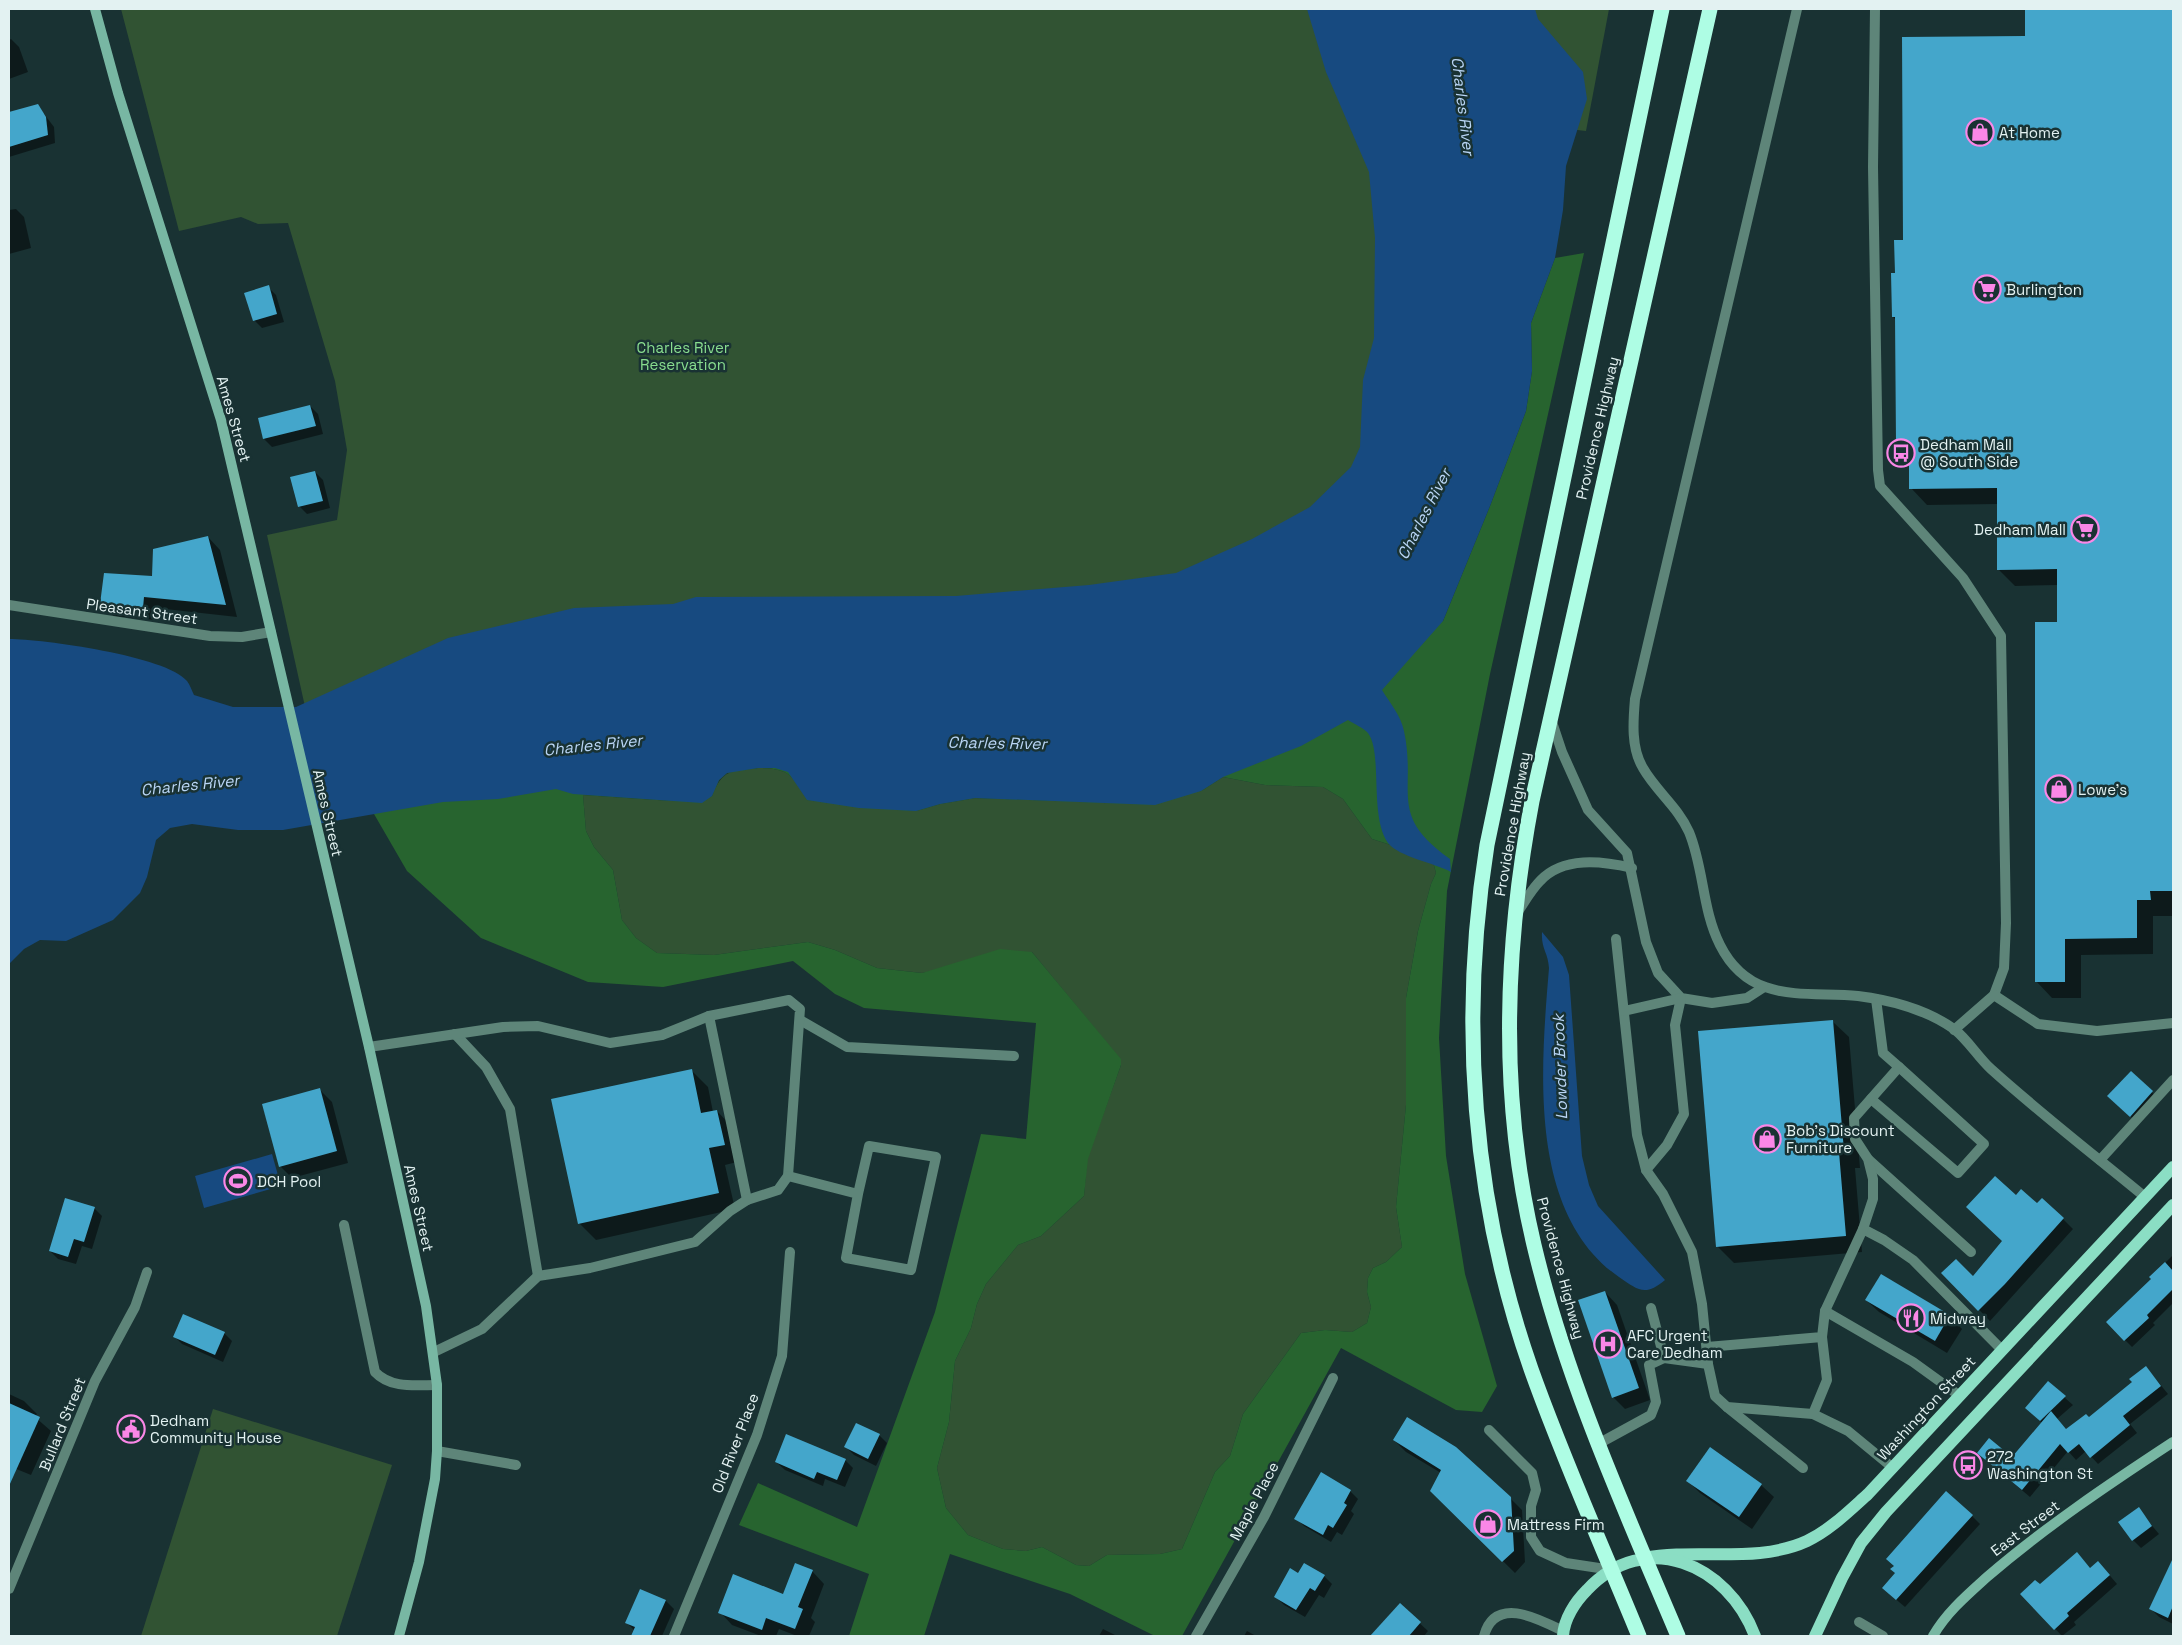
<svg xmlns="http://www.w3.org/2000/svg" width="2182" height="1645" font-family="'Space Grotesk',sans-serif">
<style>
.green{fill:#315333}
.forest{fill:#27642f;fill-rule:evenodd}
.water{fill:#174a80}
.shadow{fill:#0007}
.building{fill:#44a6cb}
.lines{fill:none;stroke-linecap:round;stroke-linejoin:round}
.lane{stroke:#5e8579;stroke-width:10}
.street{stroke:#5e8579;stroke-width:10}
.secondary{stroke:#78b7a3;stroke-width:10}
.primary{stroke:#8bdec4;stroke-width:12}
.highway{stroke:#aefde4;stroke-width:15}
.labels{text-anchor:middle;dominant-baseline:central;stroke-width:5;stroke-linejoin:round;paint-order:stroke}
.poi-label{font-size:15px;fill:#e3f2f2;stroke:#193233;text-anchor:start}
.park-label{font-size:15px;fill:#89dd8f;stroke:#193233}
.street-label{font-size:15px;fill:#e3f2f2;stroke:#193233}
.water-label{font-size:16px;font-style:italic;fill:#b9d5f5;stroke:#193233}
</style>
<rect width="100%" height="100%" fill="#193233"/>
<g class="green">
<polygon points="121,9 1425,9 1379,532 317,761 267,535 337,520 347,450 335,381 288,223 258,224 241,217 179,231"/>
<polygon points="1514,9 1609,9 1586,131 1543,126"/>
<path d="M758 768C788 768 793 775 808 800L916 811 940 804 975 798 1063 801 1201 791 1223 777 1265 785 1323 787 1343 799 1372 839 1432 858 1436 873 1431 884 1418 931 1406 998V1105L1396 1207 1402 1247 1386 1262 1373 1268 1368 1278 1367 1292 1371 1307 1367 1323 1352 1332 1325 1330 1301 1333 1243 1414 1230 1456 1215 1472 1182 1549 1160 1554 1107 1555 1089 1566 1076 1565 1042 1547 1026 1551 1003 1549 968 1535 946 1508 937 1468 949 1422 955 1361 971 1328 977 1304 986 1284 1018 1245 1041 1236 1084 1196 1087 1159 1121 1065 1120 1059 1032 952 922 973 877 968 835 950 808 942 714 955 657 953 636 938 622 920 613 870 594 847 586 831 583 795 672 801 712 796C723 768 731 772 758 768Z"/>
<polygon points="213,1409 392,1465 337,1636 141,1636"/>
</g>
<path class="forest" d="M1584 253 1490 674 1447 891 1439 1038 1446 1156 1465 1274 1497 1386 1482 1412 1456 1410 1341 1348 1182 1636H1155L1070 1594 950 1554 924 1636H849L869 1574 739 1525 758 1483 857 1527 935 1312 981 1134 1026 1139 1036 1023 864 1008 835 994 793 961 663 987 588 982 481 938 407 871 374 814 376 793 711 760 1443 621 1490 506 1526 411 1532 371 1531 323 1555 258ZM758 768C788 768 793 775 807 800L859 808 916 811 940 804 975 798 1155 805 1201 791 1223 777 1265 785 1323 787 1343 799 1372 839 1432 858 1436 873 1431 884 1418 931 1406 998V1105L1396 1207 1402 1247 1386 1262 1373 1268 1368 1278 1367 1292 1371 1307 1367 1323 1352 1332 1325 1330 1301 1333 1243 1414 1230 1456 1215 1472 1182 1549 1160 1554 1107 1555 1089 1566 1076 1565 1042 1547 1026 1551 1003 1549 968 1535 946 1508 937 1468 949 1422 955 1361 971 1328 977 1304 986 1284 1018 1245 1041 1236 1084 1196 1088 1159 1121 1065V1059L1032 952 1000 949 922 973 877 968 835 950 808 942 714 955 657 953 636 938 622 920 613 870 594 847 586 831 583 795 702 803 712 796 719 780 727 773Z"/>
<g class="water">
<path d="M1307 9H1535L1538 19 1583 72 1587 99 1566 166 1563 210 1555 258 1531 323 1532 371 1526 411 1490 506 1443 621 1382 690C1390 703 1401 716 1404 731 1417 792 1387 815 1450 859L1451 872C1435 863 1399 857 1388 843 1369 816 1383 753 1368 733 1364 728 1354 724 1348 720L1301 746 1223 777 1201 791 1155 805 975 798 940 804 916 811 859 808 807 800 788 772 775 768H758L727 773 719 780 712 796 702 803 573 794 556 789 498 799 443 802 283 830H238L192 824 170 828 156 840 147 877 140 893 113 920 66 941 40 940 24 949 9 964V639C42 639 167 656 187 681 190 685 192 691 194 695L233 707H296L448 638 574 608 673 604 696 597 956 596 1089 585 1176 573 1252 539 1310 507 1351 467 1360 447 1363 380 1374 338 1375 238 1369 172 1326 72Z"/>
<path d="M1542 932 1563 957 1569 975 1582 1156 1589 1185 1598 1206 1665 1280C1645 1297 1638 1290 1619 1277 1527 1213 1541 1067 1549 968 1548 952 1541 949 1542 932Z"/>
<polygon points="272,1154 281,1186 204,1208 195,1176"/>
</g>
<g class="shadow">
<polygon points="2026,9 2173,9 2173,916 2153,916 2153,954 2081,955 2081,998 2052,998 2036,981 2059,623 2058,585 2015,586 1998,569 1998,504 1927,505 1911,488 1911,458 1897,444 1896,320 1893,317 1896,275 1904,241 2026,38"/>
<polygon points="11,39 19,47 28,72 9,79 9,40"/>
<polygon points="38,106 54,127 55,143 9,157 9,114"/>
<polygon points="16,209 24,217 31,248 9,254 9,210"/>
<polygon points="268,287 276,295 284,322 262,328 254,320"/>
<polygon points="310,406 318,414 323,434 272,447 264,439"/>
<polygon points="315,472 323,480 330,508 307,514 299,506"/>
<polygon points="208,537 220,550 237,617 156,608 155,620 114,616 101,603 153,578"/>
<polygon points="1832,1021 1849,1037 1860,1168 1855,1168 1862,1252 1734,1263 1718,1247"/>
<polygon points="691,1070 708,1087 713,1112 717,1111 733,1128 741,1161 725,1165 735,1209 596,1240 579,1223"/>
<polygon points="2131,1073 2160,1100 2139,1124 2117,1104"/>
<polygon points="319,1089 332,1102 348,1163 292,1178 280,1166"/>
<polygon points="2016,1197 2063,1219 2073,1229 1990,1321 1943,1273 1973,1278 2003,1241"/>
<polygon points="94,1208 102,1216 92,1249 82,1246 76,1264 58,1259 50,1251"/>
<polygon points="2173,1255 2173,1303 2153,1323 2155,1325 2132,1347 2107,1322 2153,1279 2151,1277"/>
<polygon points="1881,1275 1950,1316 1962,1329 1947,1353 1879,1312 1866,1300"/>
<polygon points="1605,1292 1617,1305 1650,1400 1625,1409 1613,1397"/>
<polygon points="224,1333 232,1341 223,1362 182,1344 174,1336"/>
<polygon points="2146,1367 2168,1394 2130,1424 2137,1433 2098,1464 2086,1451 2076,1460 2068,1451 2030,1497 1986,1460 2012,1458 2042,1423 2035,1416 2048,1383 2073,1405 2057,1419 2067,1430 2089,1418 2134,1382"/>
<polygon points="9,1394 24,1401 37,1414 35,1417 51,1431 31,1475 9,1466"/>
<polygon points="879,1435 887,1443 876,1466 854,1455 846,1447"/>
<polygon points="1394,1440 1510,1498 1522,1510 1525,1562 1515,1573 1431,1490 1441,1473 1406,1452"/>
<polygon points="1710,1449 1761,1485 1774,1497 1752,1529 1700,1493 1688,1481"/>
<polygon points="845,1460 853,1468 845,1487 825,1479 823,1486 785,1470 776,1462"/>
<polygon points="1350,1491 1358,1499 1351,1511 1354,1514 1342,1535 1337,1532 1331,1542 1304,1526 1296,1518"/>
<polygon points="2138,1509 2159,1534 2141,1548 2133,1540"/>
<polygon points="1972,1516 1980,1524 1905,1607 1892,1596"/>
<polygon points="2173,1561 2173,1624 2159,1617 2151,1609"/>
<polygon points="2090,1569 2106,1571 2117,1584 2074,1622 2076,1625 2062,1636 2022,1594"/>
<polygon points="812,1571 824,1584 811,1618 815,1622 809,1636 797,1636 779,1629 776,1636 761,1636 732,1625 720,1612 784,1595"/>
<polygon points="1299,1574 1324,1576 1332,1584 1324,1598 1319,1595 1305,1617 1284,1605 1276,1597"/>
<polygon points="640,1590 666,1601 674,1609 662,1636 648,1636 634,1630 626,1622"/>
<polygon points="1400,1605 1428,1631 1424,1636 1372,1636"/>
<polygon points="1103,1629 1117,1636 1099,1636"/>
<polygon points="1247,1631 1256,1636 1244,1636"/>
</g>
<g class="building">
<polygon points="2025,9 2173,9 2173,891 2150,891 2151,900 2137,900 2137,938 2065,939 2065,982 2035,982 2035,622 2057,622 2057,569 1997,570 1997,488 1909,489 1909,444 1896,444 1895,317 1892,317 1891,273 1895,273 1894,240 1903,240 1902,37 2025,36"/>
<polygon points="38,104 46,117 48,135 9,147 9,112"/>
<polygon points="269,285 277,314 253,321 244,293"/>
<polygon points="310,405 316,426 263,439 258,418"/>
<polygon points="315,471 323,501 298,507 290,477"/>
<polygon points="208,536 226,605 144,597 143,608 100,604 104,573 152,576 153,549"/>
<polygon points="1833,1020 1844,1151 1839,1152 1846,1236 1716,1247 1698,1031"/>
<polygon points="692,1069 701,1113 717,1110 725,1145 709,1148 719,1193 578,1224 551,1099"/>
<polygon points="2131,1071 2153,1091 2130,1117 2107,1096"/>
<polygon points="320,1088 337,1151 279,1167 262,1104"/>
<polygon points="1995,1176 2016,1195 2021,1189 2037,1203 2042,1198 2064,1218 2005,1284 1978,1311 1941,1273 1956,1259 1973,1276 2002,1241 1966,1207"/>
<polygon points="65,1198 95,1207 84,1242 74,1239 68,1257 49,1251"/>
<polygon points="2165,1262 2173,1271 2173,1289 2147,1315 2149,1318 2124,1341 2106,1322 2151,1279 2149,1277"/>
<polygon points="1881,1274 1950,1315 1935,1341 1865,1300"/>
<polygon points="1605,1291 1639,1388 1612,1398 1578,1300"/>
<polygon points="183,1314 225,1332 215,1355 173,1337"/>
<polygon points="2146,1366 2161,1386 2123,1416 2130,1425 2090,1458 2079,1444 2068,1453 2060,1444 2022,1490 1977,1453 1989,1438 2012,1457 2051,1411 2066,1429 2086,1414 2089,1417 2132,1382 2129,1379"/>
<polygon points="2048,1381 2066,1396 2040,1421 2025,1408"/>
<polygon points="9,1403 40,1417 9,1486"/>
<polygon points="1407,1417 1456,1447 1511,1497 1514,1551 1502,1562 1430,1491 1441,1470 1393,1440"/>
<polygon points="856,1423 880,1434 868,1459 844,1447"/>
<polygon points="786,1434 846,1459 837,1480 817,1472 814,1479 775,1462"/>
<polygon points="1710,1447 1762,1484 1739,1517 1686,1481"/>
<polygon points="1321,1472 1351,1490 1344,1503 1347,1505 1333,1528 1328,1525 1323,1535 1294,1519"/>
<polygon points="1946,1491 1973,1515 1896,1600 1882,1588 1895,1573 1890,1569 1894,1566 1886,1559"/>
<polygon points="2139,1507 2152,1526 2132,1541 2118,1522"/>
<polygon points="2077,1552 2090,1568 2098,1561 2110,1575 2067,1613 2069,1616 2054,1630 2020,1594 2035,1580 2040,1584"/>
<polygon points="2173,1558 2173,1606 2168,1618 2149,1609"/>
<polygon points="795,1563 813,1570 798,1607 803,1609 795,1629 766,1618 762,1630 718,1613 733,1574 783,1594"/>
<polygon points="1304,1563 1325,1575 1315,1591 1310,1588 1296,1610 1274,1597 1290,1568 1298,1573"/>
<polygon points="640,1589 666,1600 650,1636 631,1636 635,1627 625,1623"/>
<polygon points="1400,1603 1421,1622 1409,1636 1370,1636"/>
</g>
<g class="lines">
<g class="lane">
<path d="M1797 9 1635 699C1633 722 1631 748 1643 768 1656 791 1678 807 1689 832 1704 868 1702 910 1720 945 1750 1005 1805 991 1858 996 1890 1000 1927 1010 1954 1029 1968 1040 1978 1057 1991 1069 2041 1114 2094 1155 2145 1197"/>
<polyline points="1875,9 1873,167 1878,470 1880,486 1963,578 2001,636 2006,923 2004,968 1994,995 1954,1030"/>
<polyline points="1551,719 1562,752 1588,810 1627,853 1646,942 1658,973 1681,998 1712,1003 1747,998 1764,987"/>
<path d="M1517 913C1524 903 1531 890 1540 881 1563 856 1602 861 1632 868"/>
<polyline points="1616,939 1637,1135 1646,1170 1663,1194 1692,1252 1702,1304 1708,1364 1715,1396 1727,1407 1813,1414 1848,1431 1893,1468"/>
<polyline points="1994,995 2038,1024 2097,1031 2173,1023"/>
<polyline points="1624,1011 1681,998 1675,1025 1684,1114 1667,1145 1646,1170"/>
<polyline points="709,1016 747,1200"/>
<polyline points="800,1020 847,1047 1014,1056"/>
<polyline points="455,1034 486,1067 510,1109 538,1276"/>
<polyline points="369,1047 503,1027 538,1026 610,1043 662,1035 709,1016 789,1000 800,1009 788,1176 778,1190 747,1200 730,1211 695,1242 590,1268 538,1276 482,1329 434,1352"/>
<polyline points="1871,1099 1958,1173 1984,1144 1899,1067"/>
<polyline points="1869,1160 1971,1252"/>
<polyline points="2100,1160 2173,1080"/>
<polyline points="788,1176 858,1194 869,1146 936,1157 911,1270 846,1258 858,1194"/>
<path d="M344 1225 375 1372C391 1389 416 1385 437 1385"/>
<polyline points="1863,1229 1884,1240 1913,1260 2002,1350"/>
<polyline points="1825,1311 1913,1362 1960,1396"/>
<polyline points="1707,1347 1822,1337 1825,1311 1863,1229 1873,1199 1873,1179 1868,1159 1855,1139 1854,1118 1899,1067 1883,1053 1876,999"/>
<polyline points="1664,1358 1708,1364"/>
<polyline points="1727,1407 1803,1468"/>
<polyline points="1813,1414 1827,1380 1822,1337"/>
<polyline points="1489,1430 1532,1473 1536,1490 1531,1506 1531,1537 1540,1551 1566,1563 1612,1570"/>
<polyline points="1598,1444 1651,1415 1656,1402 1649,1365 1664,1358 1651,1308"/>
<polyline points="437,1451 516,1465"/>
<polyline points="1859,1622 1883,1636"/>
<path d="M1484 1636C1495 1595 1539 1619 1563 1631"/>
</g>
<g class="street">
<polyline points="9,605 210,636 242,637 271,632"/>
<polyline points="9,1589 95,1381 135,1307 147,1272"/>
<polyline points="674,1636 757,1435 782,1356 790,1252"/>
<polyline points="1196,1636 1264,1517 1333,1378"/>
</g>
<g class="secondary">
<polyline points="95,9 118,93 221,420 369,1047 426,1306 437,1385 437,1451 435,1479 419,1562 399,1636"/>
<path d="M1933 1636C1946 1613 1967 1595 1987 1577 2045 1527 2109 1484 2173 1442"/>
</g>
<g class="primary">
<path d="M1644 1558C1697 1548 1757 1564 1807 1541 1830 1530 1849 1511 1868 1494L2173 1167"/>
<path d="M1563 1636C1564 1619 1575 1602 1587 1590 1645 1528 1728 1564 1755 1636"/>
<polyline points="1815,1636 1842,1578 1861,1543 1886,1512 2173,1205"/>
</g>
<g class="highway">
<path d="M1639 1636C1603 1548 1563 1459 1531 1369 1472 1201 1459 1020 1487 845L1662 9"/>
<path d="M1678 1636C1624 1508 1566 1380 1534 1245 1499 1098 1504 949 1532 801L1710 9"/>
</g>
</g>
<defs>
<g id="shop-ring" transform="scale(1.4375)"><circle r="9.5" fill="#193233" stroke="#fa87e7" stroke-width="1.5"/><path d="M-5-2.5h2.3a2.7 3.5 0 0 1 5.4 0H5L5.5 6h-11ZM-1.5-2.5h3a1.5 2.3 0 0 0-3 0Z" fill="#fa87e7"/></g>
<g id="supermarket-ring" transform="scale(1.4375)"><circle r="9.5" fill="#193233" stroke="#fa87e7" stroke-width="1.5"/><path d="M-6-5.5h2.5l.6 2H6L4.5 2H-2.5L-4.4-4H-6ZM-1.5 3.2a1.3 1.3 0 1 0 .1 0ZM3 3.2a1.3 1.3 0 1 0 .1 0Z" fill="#fa87e7"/></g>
<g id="bus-ring" transform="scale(1.4375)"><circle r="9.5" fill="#193233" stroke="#fa87e7" stroke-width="1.5"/><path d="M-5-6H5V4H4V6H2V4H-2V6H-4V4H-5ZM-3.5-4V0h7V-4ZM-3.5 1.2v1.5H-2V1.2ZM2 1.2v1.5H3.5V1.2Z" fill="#fa87e7"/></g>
<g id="stadium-ring" transform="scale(1.4375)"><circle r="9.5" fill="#193233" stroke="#fa87e7" stroke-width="1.5"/><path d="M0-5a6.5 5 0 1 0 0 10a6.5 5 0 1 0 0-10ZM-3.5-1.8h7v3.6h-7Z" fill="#fa87e7"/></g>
<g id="restaurant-ring" transform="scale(1.4375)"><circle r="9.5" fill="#193233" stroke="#fa87e7" stroke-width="1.5"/><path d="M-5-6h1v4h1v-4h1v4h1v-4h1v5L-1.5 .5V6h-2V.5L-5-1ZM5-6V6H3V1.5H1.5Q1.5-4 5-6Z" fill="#fa87e7"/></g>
<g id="hospital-ring" transform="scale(1.4375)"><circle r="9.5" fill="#193233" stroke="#fa87e7" stroke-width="1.5"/><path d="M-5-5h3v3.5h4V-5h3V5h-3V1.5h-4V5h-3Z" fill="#fa87e7"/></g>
<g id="civic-ring" transform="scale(1.4375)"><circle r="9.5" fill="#193233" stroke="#fa87e7" stroke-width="1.5"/><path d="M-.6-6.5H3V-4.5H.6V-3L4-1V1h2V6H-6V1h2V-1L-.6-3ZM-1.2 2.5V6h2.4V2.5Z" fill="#fa87e7"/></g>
</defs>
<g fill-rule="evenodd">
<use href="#shop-ring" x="1980" y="132"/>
<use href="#supermarket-ring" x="1987" y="289"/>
<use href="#bus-ring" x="1901" y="453"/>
<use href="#supermarket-ring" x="2085" y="529"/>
<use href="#shop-ring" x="2059" y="789"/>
<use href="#shop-ring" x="1767" y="1139"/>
<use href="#stadium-ring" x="238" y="1181"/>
<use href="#restaurant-ring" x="1911" y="1318"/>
<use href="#hospital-ring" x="1608" y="1344"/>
<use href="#civic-ring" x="131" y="1429"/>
<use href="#bus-ring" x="1968" y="1465"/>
<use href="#shop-ring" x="1488" y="1524"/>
</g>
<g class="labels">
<g class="poi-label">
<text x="1999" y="132">At Home</text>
<text x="2006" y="289">Burlington</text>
<text x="1920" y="444">Dedham Mall<tspan x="1920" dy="17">@ South Side</tspan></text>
<text x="2066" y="529" text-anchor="end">Dedham Mall</text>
<text x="2078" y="789">Lowe's</text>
<text x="1786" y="1130">Bob's Discount<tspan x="1786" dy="17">Furniture</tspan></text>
<text x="257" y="1181">DCH Pool</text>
<text x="1930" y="1318">Midway</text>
<text x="1627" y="1335">AFC Urgent<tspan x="1627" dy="17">Care Dedham</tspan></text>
<text x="150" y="1420">Dedham<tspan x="150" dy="17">Community House</tspan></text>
<text x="1987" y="1456">272<tspan x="1987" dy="17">Washington St</tspan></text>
<text x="1507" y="1524">Mattress Firm</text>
</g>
<g class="park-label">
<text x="683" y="347">Charles River<tspan x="683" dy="17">Reservation</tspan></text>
</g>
<g class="street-label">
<text transform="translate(234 419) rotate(74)">Ames Street</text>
<text transform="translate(1597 428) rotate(-77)">Providence Highway</text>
<text transform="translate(142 611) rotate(8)">Pleasant Street</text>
<text transform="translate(328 813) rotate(77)">Ames Street</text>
<text transform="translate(1512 824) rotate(-80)">Providence Highway</text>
<text transform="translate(419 1208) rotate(77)">Ames Street</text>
<text transform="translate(1561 1268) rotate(75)">Providence Highway</text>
<text transform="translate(1926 1408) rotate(-47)">Washington Street</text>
<text transform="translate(62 1424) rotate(-68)">Bullard Street</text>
<text transform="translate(735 1443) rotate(-69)">Old River Place</text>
<text transform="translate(1254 1501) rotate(-62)">Maple Place</text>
<text transform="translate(2025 1528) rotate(-37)">East Street</text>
</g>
<g class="water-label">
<text transform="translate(1463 106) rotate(83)">Charles River</text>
<text transform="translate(1424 514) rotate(-63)">Charles River</text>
<text transform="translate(997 743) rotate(1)">Charles River</text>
<text transform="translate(593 745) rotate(-6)">Charles River</text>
<text transform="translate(190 785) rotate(-6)">Charles River</text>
<text transform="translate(1560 1067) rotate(-92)">Lowder Brook</text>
</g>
</g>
<rect width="2182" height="1645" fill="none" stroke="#e3f2f2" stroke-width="20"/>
</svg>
